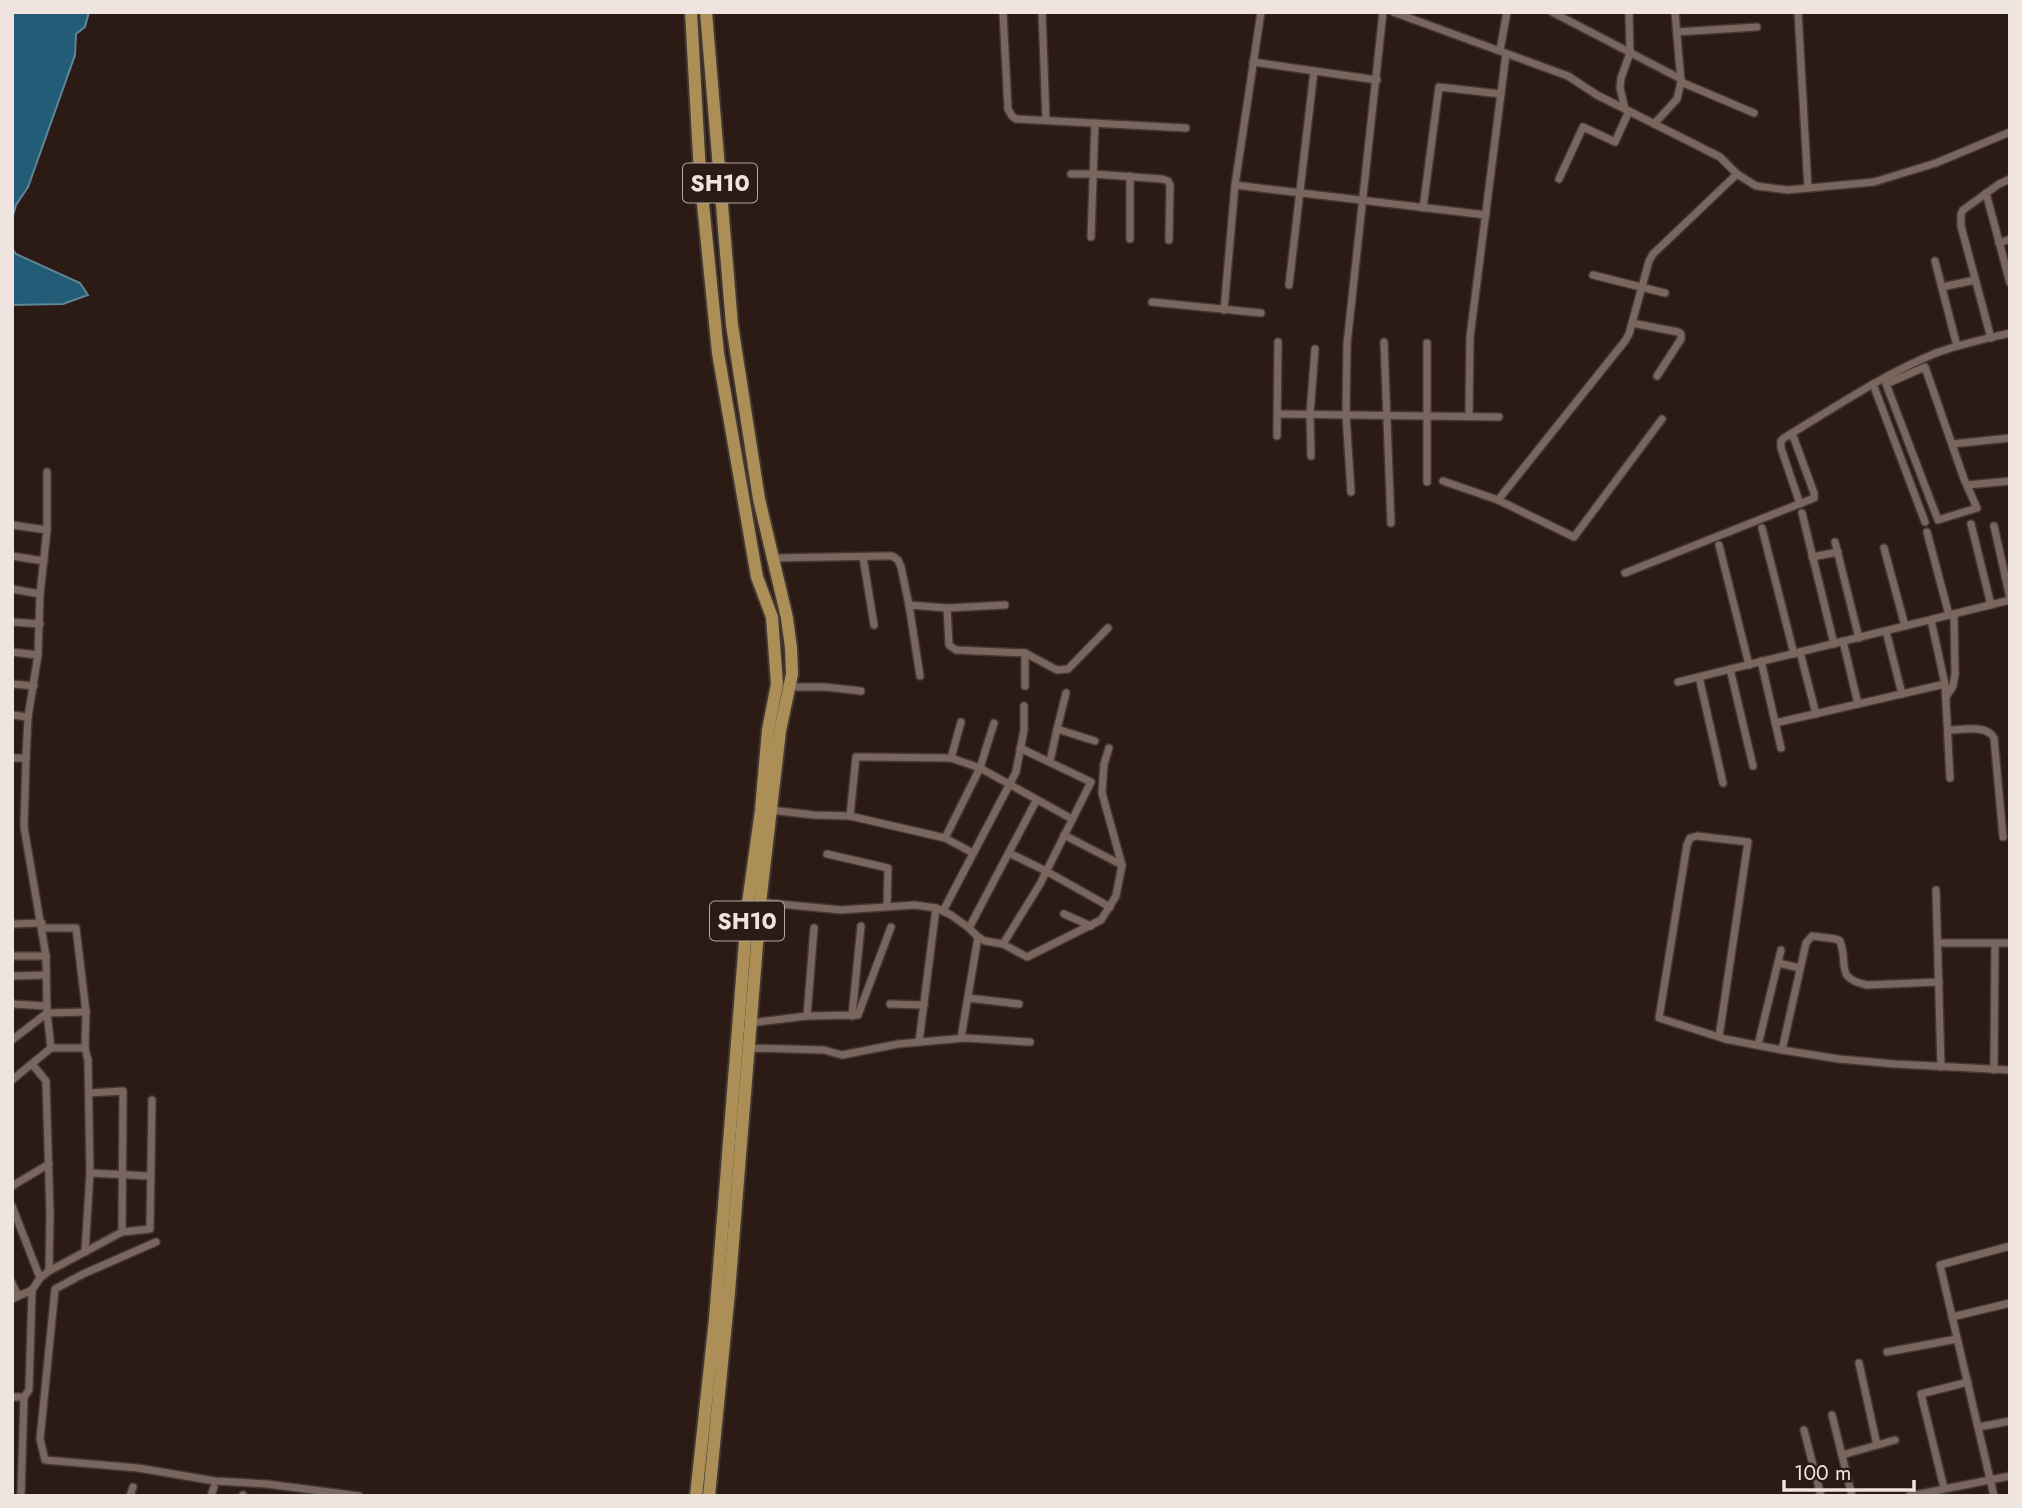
<svg xmlns="http://www.w3.org/2000/svg" width="2022" height="1508" font-family="Jost,sans-serif">
<style>
.water{fill:#235c76;stroke:#608596;stroke-width:2}
.lines{fill:none;stroke-linecap:round;stroke-linejoin:round}
.minor-casing{stroke:#433733;stroke-width:10}
.primary-casing{stroke:#433733;stroke-width:16}
.minor{stroke:#79665e;stroke-width:7}
.primary{stroke:#ab8f57;stroke-width:12}
.labels{text-anchor:middle;dominant-baseline:central;stroke-width:6;stroke-linejoin:round;paint-order:stroke}
.shield{fill:#2b1b14;stroke:#b4a8a2;stroke-width:2}
.shield-label{font-size:23px;font-weight:bold;fill:#efe4df}
</style>
<rect width="100%" height="100%" fill="#2b1b14"/>
<g class="water">
<polygon points="12,12 89,12 85,27 76,34 75,55 28,187 16,205 12,219"/>
<polygon points="12,248 16,254 80,283 88,295 63,304 12,305"/>
</g>
<g class="lines">
<g class="minor-casing">
<g id="minor">
<polyline points="1003,12 1008,109 1012,116 1016,119 1186,128"/>
<polyline points="1042,12 1046,120"/>
<polyline points="1393,12 1568,76 1597,95 1720,157 1737,174 1756,186 1788,190 1874,182 1936,163 2010,132"/>
<polyline points="1552,12 1681,79"/>
<polyline points="1798,12 1808,188"/>
<polyline points="1677,32 1757,27"/>
<polyline points="1500,50 1507,12"/>
<polyline points="1253,62 1377,80"/>
<polyline points="1681,82 1754,113"/>
<polyline points="1625,109 1620,88 1621,78 1630,53 1629,12"/>
<polyline points="1654,124 1677,99 1681,82 1675,12"/>
<polyline points="1071,174 1093,174 1162,179 1168,181 1170,185 1169,240"/>
<polyline points="1559,179 1583,127 1615,142 1629,111"/>
<polyline points="1235,185 1486,215"/>
<polyline points="1986,193 2010,283"/>
<polyline points="1423,208 1439,87 1501,94"/>
<polyline points="1091,237 1095,123"/>
<polyline points="1130,239 1130,176"/>
<polyline points="1999,243 2010,239"/>
<polyline points="1935,261 1957,346"/>
<polyline points="1593,275 1665,293"/>
<polyline points="1289,285 1314,71"/>
<polyline points="1942,287 1975,280"/>
<polyline points="1152,302 1261,313"/>
<polyline points="1224,310 1235,185 1261,12"/>
<polyline points="1632,323 1678,332 1681,334 1681,339 1657,376"/>
<polyline points="1991,338 1961,226 1961,214 1963,210 1999,184 2010,179"/>
<polyline points="1384,342 1391,523"/>
<polyline points="1427,343 1427,482"/>
<polygon points="1925,367 1964,479 1977,508 1938,520 1886,384"/>
<polyline points="1873,384 1925,522"/>
<polyline points="1278,414 1499,417"/>
<polyline points="1469,416 1470,337 1506,54"/>
<polyline points="1277,436 1278,342"/>
<polyline points="1952,444 2010,438"/>
<polyline points="1311,456 1310,414 1315,349"/>
<polyline points="1443,481 1498,500 1574,537 1662,419"/>
<polyline points="1967,485 2010,481"/>
<polyline points="1351,492 1346,415 1347,344 1383,12"/>
<polyline points="1498,500 1625,341 1629,334 1649,261 1653,254 1737,174"/>
<path d="M1800 504 1781 448V441L1784 438C1834 408 1882 375 1936 353 1960 344 1985 339 2010 333"/>
<polyline points="1802,513 1834,644"/>
<polyline points="1971,524 1991,605"/>
<polyline points="12,525 47,530"/>
<polyline points="1994,526 2010,598"/>
<polyline points="1762,528 1794,654"/>
<polyline points="1927,532 1949,615"/>
<polyline points="1835,542 1859,638"/>
<polyline points="1719,545 1749,665"/>
<polyline points="1884,548 1905,626"/>
<polyline points="12,556 44,561"/>
<polyline points="863,557 874,625"/>
<polyline points="1812,557 1838,552"/>
<polyline points="772,558 884,556 892,556 898,560 901,567 909,605 920,676"/>
<polyline points="1625,573 1814,498 1814,493 1792,433"/>
<polyline points="12,589 40,594"/>
<polyline points="909,605 947,608 1005,605"/>
<polyline points="947,608 949,645 956,650 1025,653 1025,686"/>
<polyline points="1931,620 1945,684 1950,778"/>
<polyline points="12,622 40,624"/>
<polyline points="1886,631 1902,694"/>
<polyline points="1843,641 1858,704"/>
<polyline points="12,652 38,655"/>
<polyline points="1800,652 1816,714"/>
<polyline points="1025,653 1057,670 1068,669 1108,628"/>
<polyline points="1761,661 1781,748"/>
<polyline points="1730,669 1753,766"/>
<polyline points="1699,677 1723,783"/>
<polyline points="1678,682 2010,600"/>
<polyline points="12,684 34,686"/>
<polyline points="790,687 825,687 861,691"/>
<polyline points="1946,697 1953,686 1955,674 1954,614"/>
<polyline points="12,715 28,717"/>
<polyline points="961,722 951,758 980,768 1072,819"/>
<polyline points="1775,723 1945,684"/>
<polyline points="1057,729 1066,693"/>
<path d="M1948 730C1962 730 1987 724 1994 738L2003 837"/>
<polyline points="860,757 951,758"/>
<polyline points="12,758 26,758 24,827 46,956 47,1013 51,1048 85,1048"/>
<polyline points="26,758 28,717 38,655 40,594 47,530 47,472"/>
<polyline points="1050,761 1057,729 1095,741"/>
<polyline points="770,810 814,815 850,816 945,838"/>
<polyline points="850,816 856,757"/>
<polyline points="1064,835 1122,865"/>
<polyline points="973,853 945,838 980,768 994,723"/>
<polyline points="1009,853 1046,871 1110,907"/>
<polyline points="827,854 888,868 887,906"/>
<polyline points="1936,890 1941,1067"/>
<polyline points="760,902 841,910 915,905 936,908 951,915 969,928 978,937 985,941 1003,944 1027,957 1101,920 1116,896 1122,865 1102,793 1104,764 1109,748"/>
<polyline points="943,911 1016,772 1024,730 1024,706"/>
<polyline points="1064,914 1091,926"/>
<polyline points="12,924 42,923"/>
<polyline points="43,928 76,928 86,1012 85,1048 88,1060 90,1173 85,1252"/>
<polyline points="969,928 1036,801"/>
<polyline points="1938,943 2010,943"/>
<polyline points="1003,944 1040,884 1091,782 1020,748"/>
<polyline points="12,956 46,956"/>
<polyline points="1778,963 1800,968"/>
<polyline points="12,976 46,975"/>
<polyline points="968,998 1019,1004"/>
<polyline points="12,1004 47,1006"/>
<polyline points="890,1004 924,1005"/>
<polyline points="807,1016 814,928"/>
<polyline points="852,1016 861,926"/>
<polyline points="750,1023 807,1016 858,1015 891,927"/>
<polyline points="1719,1037 1748,842 1697,836 1690,838 1687,845 1659,1018 1719,1037 1725,1039 1782,1050 1839,1059 1895,1064 2010,1070"/>
<polyline points="961,1038 978,937"/>
<polyline points="12,1040 47,1013 86,1012"/>
<polyline points="919,1042 936,908"/>
<polyline points="1758,1045 1781,950"/>
<polyline points="748,1048 824,1050 842,1055 898,1044 965,1038 1030,1042"/>
<path d="M1782 1050 1806 943 1812 936 1836 939 1840 941C1849 965 1834 978 1867 985L1939 982"/>
<polyline points="32,1064 46,1081 50,1213 49,1271"/>
<polyline points="1994,1070 1995,943"/>
<polyline points="12,1080 51,1048"/>
<polyline points="89,1093 123,1091 122,1232"/>
<polyline points="90,1173 150,1176"/>
<polyline points="12,1186 49,1164"/>
<polyline points="12,1206 40,1278"/>
<polyline points="156,1242 83,1274 55,1289 40,1439 45,1460 138,1468 215,1481 267,1484 359,1496"/>
<polyline points="12,1283 18,1296"/>
<polyline points="12,1299 32,1290 40,1278 49,1271 122,1232 150,1229 152,1100"/>
<polyline points="1952,1317 2010,1303"/>
<polyline points="1887,1352 1957,1339"/>
<polyline points="1859,1363 1877,1445"/>
<polyline points="12,1397 24,1397"/>
<polyline points="1832,1415 1852,1496"/>
<polyline points="1979,1427 2010,1421"/>
<polyline points="1804,1430 1821,1496"/>
<polyline points="1842,1455 1895,1440"/>
<polyline points="1944,1488 1921,1394 1968,1382"/>
<polyline points="21,1496 24,1397 29,1390 32,1290"/>
<polyline points="130,1496 133,1487"/>
<polyline points="211,1496 214,1487"/>
<polyline points="243,1496 243,1495"/>
<polyline points="1909,1496 2010,1476"/>
<polyline points="1994,1496 1940,1265 2010,1246"/>
</g>
</g>
<g class="primary-casing">
<g id="primary">
<polyline points="691,12 700,174 718,353 757,577 772,617 777,684 768,730 761,810 748,903 715,1319 696,1496"/>
<polyline points="706,12 732,325 759,499 787,618 791,648 792,674 780,731 761,895 729,1292 709,1496"/>
</g>
</g>
<use href="#minor" class="minor"/>
<use href="#primary" class="primary"/>
</g>
<g class="labels">
<g class="shield">
<rect x="683" y="163.5" width="74" height="39" rx="5"/>
<rect x="710" y="901.5" width="74" height="39" rx="5"/>
</g>
<g class="shield-label">
<text x="720" y="183">SH10</text>
<text x="747" y="921">SH10</text>
</g>
</g>
<rect width="2022" height="1508" fill="none" stroke="#efe4df" stroke-width="28"/>
<path d="M1784 1480v10h130v-10" fill="none" stroke="#efe4df" stroke-width="3.5"/>
<text x="1794" y="1480" font-size="21" fill="#efe4df" stroke="#2b1b14" stroke-width="5" paint-order="stroke">100 m</text>
</svg>
